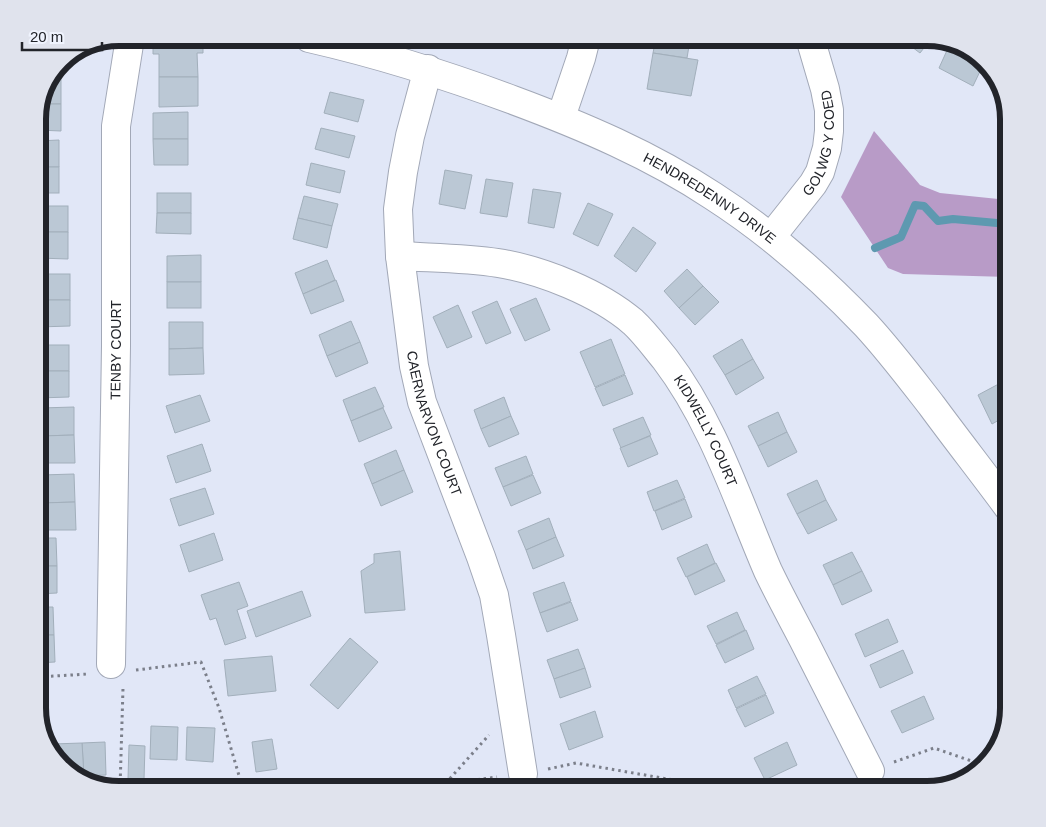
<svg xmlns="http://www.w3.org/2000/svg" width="1046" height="827" font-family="Arial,sans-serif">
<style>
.forest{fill:#b89bc7}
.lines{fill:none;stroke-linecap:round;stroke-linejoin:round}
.stream{stroke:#5e99b0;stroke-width:8}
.building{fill:#bbc8d5;stroke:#a2afbb}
.minor-casing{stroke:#a2a8b7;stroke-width:30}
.path{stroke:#7b7f8a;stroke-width:3;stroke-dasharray:2.5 4;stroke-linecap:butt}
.minor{stroke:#fff;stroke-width:28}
.labels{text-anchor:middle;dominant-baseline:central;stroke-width:5;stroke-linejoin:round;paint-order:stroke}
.street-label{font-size:14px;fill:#22242a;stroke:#f0f4fe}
.rim{fill:none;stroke:#22242a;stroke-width:6}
</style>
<rect width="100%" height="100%" fill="#e1e7f7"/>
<polygon class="forest" points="874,131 920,185 940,193 1008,200 1008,277 903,274 888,268 841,197"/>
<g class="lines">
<polyline class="stream" points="875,248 901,237 915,205 924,206 938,221 953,219 1008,224"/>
</g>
<g class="building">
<polygon points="153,38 203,38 203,53 197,53 198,77 159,77 159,54 153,54"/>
<polygon points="656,38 676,38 690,40 687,58 653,53"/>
<polygon points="900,38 927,38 931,39 920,53"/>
<polygon points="949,46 980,58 984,63 973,86 939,68"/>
<polygon points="653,53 698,60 691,96 647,89"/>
<polygon points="159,77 198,77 198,106 159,107"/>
<polygon points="55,78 61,78 61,104 43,104"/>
<polygon points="330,92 364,100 358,122 324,113"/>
<polygon points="43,104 61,104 61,131 38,130 38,114"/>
<polygon points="188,112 188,139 153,139 153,113"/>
<polygon points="321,128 355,136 349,158 315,149"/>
<polygon points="153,139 188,139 188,165 154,165"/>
<polygon points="59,140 59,167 38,167 38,141"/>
<polygon points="311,163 345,171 340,193 306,185"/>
<rect x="38" y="167" width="21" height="26"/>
<polygon points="445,170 472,175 465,209 439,204"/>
<polygon points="486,179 513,183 507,217 480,213"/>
<polygon points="533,189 561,193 554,228 528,223"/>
<rect x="157" y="193" width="34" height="20"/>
<polygon points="304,196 338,204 332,226 298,218"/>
<polygon points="588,203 613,214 598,246 573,234"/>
<rect x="38" y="206" width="30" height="26"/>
<polygon points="157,213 191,213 191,234 156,233"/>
<polygon points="298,218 332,226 327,248 293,239"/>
<polygon points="633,227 656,243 636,272 614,256"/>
<polygon points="38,232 68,232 68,259 38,258"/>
<polygon points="201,255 201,282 167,282 167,256"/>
<polygon points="327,260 335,280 303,294 295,273"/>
<polygon points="687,269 703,286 679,308 664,291"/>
<rect x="38" y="274" width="32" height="26"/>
<polygon points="336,280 344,301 311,314 303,294"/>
<rect x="167" y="282" width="34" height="26"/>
<polygon points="703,286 719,302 695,325 679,308"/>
<polygon points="536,298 550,330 525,341 510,309"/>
<polygon points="38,300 70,300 70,326 38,327"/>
<polygon points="497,301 511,333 486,344 472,312"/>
<polygon points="458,305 472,337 447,348 433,317"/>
<polygon points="351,321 360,342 327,356 319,335"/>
<polygon points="169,322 203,322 203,348 169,349"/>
<polygon points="611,339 625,374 595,387 580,352"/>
<polygon points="742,339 753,359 725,375 713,356"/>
<polygon points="360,342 368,363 336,377 327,356"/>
<rect x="38" y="345" width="31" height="26"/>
<polygon points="203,348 204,374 169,375 169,349"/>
<polygon points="753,359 764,378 736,395 725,375"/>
<polygon points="38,371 69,371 69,397 38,398"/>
<polygon points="625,375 633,394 603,406 595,388"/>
<polygon points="1008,379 1008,415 992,424 978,395"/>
<polygon points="375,387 384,407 351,421 343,400"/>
<polygon points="200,395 210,421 175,433 166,406"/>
<polygon points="504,397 511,416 481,429 474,410"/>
<polygon points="74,407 74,435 41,436 40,408"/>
<polygon points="383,408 392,428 359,442 351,421"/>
<polygon points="778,412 787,432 758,446 748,426"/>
<polygon points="511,416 519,434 489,447 481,429"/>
<polygon points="643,417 651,435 621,448 613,429"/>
<polygon points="787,432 797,452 768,467 758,446"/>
<polygon points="74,435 75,463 41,463 41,436"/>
<polygon points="650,436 658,454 628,467 620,448"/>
<polygon points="202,444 211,471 176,483 167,456"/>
<polygon points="396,450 404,470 372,484 364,464"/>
<polygon points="526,456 533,474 503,487 495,468"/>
<polygon points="404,470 413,492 381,506 372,484"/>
<polygon points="74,474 75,502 41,503 41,475"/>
<polygon points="533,475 541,493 511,506 503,487"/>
<polygon points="677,480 685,498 654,511 647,492"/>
<polygon points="817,480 826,500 797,514 787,494"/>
<polygon points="205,488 214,514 179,526 170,499"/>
<polygon points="685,499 692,517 662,530 655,511"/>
<polygon points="826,500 837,520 808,534 797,514"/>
<polygon points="75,502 76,530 42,530 41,503"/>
<polygon points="549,518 556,537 526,550 518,531"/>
<polygon points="214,533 223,560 189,572 180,545"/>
<polygon points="556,537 564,556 533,569 526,550"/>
<polygon points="38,538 56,538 57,566 38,566"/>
<polygon points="707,544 715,563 686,577 677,558"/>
<polygon points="400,551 405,610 365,613 361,571 374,563 374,554"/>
<polygon points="852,552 862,571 833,585 823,565"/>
<polygon points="716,563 725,581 695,595 687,577"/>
<polygon points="38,566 57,566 57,593 38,594"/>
<polygon points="862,571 872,591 842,605 833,585"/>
<polygon points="239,582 248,606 237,610 246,638 225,645 216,618 210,620 201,595"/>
<polygon points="564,582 571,601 540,613 533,593"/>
<polygon points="302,591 311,616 256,637 247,611"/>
<polygon points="571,602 578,620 547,632 540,613"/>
<polygon points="38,607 53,607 54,635 38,635"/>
<polygon points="737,612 745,630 716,644 707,626"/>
<polygon points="888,619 898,642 865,657 855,634"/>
<polygon points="746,630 754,649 725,663 716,645"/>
<polygon points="38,635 54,635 55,662 38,663"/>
<polygon points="350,638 378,662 338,709 310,685"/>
<polygon points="578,649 585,668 554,679 547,660"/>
<polygon points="903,650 913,673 880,688 870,665"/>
<polygon points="272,656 276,691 228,696 224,660"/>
<polygon points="585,668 591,687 560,698 554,679"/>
<polygon points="757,676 766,694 736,708 728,690"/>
<polygon points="766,695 774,713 745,727 736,709"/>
<polygon points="924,696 934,719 902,733 891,711"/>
<polygon points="595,711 603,737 569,750 560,724"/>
<polygon points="151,726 178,727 177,760 150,759"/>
<polygon points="187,727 215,728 213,762 186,760"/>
<polygon points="272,739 277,769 256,772 252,742"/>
<polygon points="105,742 106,775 84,776 82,743"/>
<polygon points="787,742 797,765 765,780 754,758"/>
<polygon points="82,743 84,776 66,769 53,752 52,744"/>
<polygon points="129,745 145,746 144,780 128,779"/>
</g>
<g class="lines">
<g class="minor-casing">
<g id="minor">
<path id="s1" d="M309 38C379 54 446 75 513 100 583 126 651 155 713 196 769 232 820 277 866 325 890 351 911 379 932 406 957 440 983 473 1008 507"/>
<path id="s2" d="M428 69 410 136 403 172 398 209 400 256 414 366 422 402 481 557 494 595 501 635 523 774"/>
<polyline points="561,117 581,58 586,38"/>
<path id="s3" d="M771 237 813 184 820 172 827 148 829 131V110L825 89 810 38"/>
<path id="s4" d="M400 256C433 258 466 258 498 263 542 270 599 293 633 322 645 333 655 347 665 359 713 422 737 499 768 571 779 594 791 616 803 639 825 683 848 727 870 771"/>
<path id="s5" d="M111 664 116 346V126L130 38"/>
</g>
</g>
<g class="path">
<polyline points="136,670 201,662 219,708 243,789"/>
<polyline points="38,677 88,674"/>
<polyline points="894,762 934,748 983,765"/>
<polyline points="548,769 576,763 702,785 717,789"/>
<polyline points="445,784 497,777"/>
<polyline points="120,789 123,688"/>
<polyline points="442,789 445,784 489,735"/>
<polyline points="826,789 846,781"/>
</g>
<use href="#minor" class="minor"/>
</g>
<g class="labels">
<g class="street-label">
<text stroke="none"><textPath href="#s3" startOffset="110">GOLWG Y COED</textPath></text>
<text stroke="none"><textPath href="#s1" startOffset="434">HENDREDENNY DRIVE</textPath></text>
<text stroke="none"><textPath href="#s5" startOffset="314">TENBY COURT</textPath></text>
<text stroke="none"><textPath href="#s2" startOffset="362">CAERNARVON COURT</textPath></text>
<text stroke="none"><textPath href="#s4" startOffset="379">KIDWELLY COURT</textPath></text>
</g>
</g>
<path d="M0 0H1046V827H0ZM119 46H927A73 73 0 0 1 1000 119V708A73 73 0 0 1 927 781H119A73 73 0 0 1 46 708V119A73 73 0 0 1 119 46Z" fill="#e0e3ed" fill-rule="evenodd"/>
<path class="rim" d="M119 46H927A73 73 0 0 1 1000 119V708A73 73 0 0 1 927 781H119A73 73 0 0 1 46 708V119A73 73 0 0 1 119 46Z"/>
<path d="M22 42v8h80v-8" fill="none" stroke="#22242a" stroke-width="2.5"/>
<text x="30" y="42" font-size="15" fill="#22242a" stroke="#f0f4fe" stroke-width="4" paint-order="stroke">20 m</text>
</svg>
